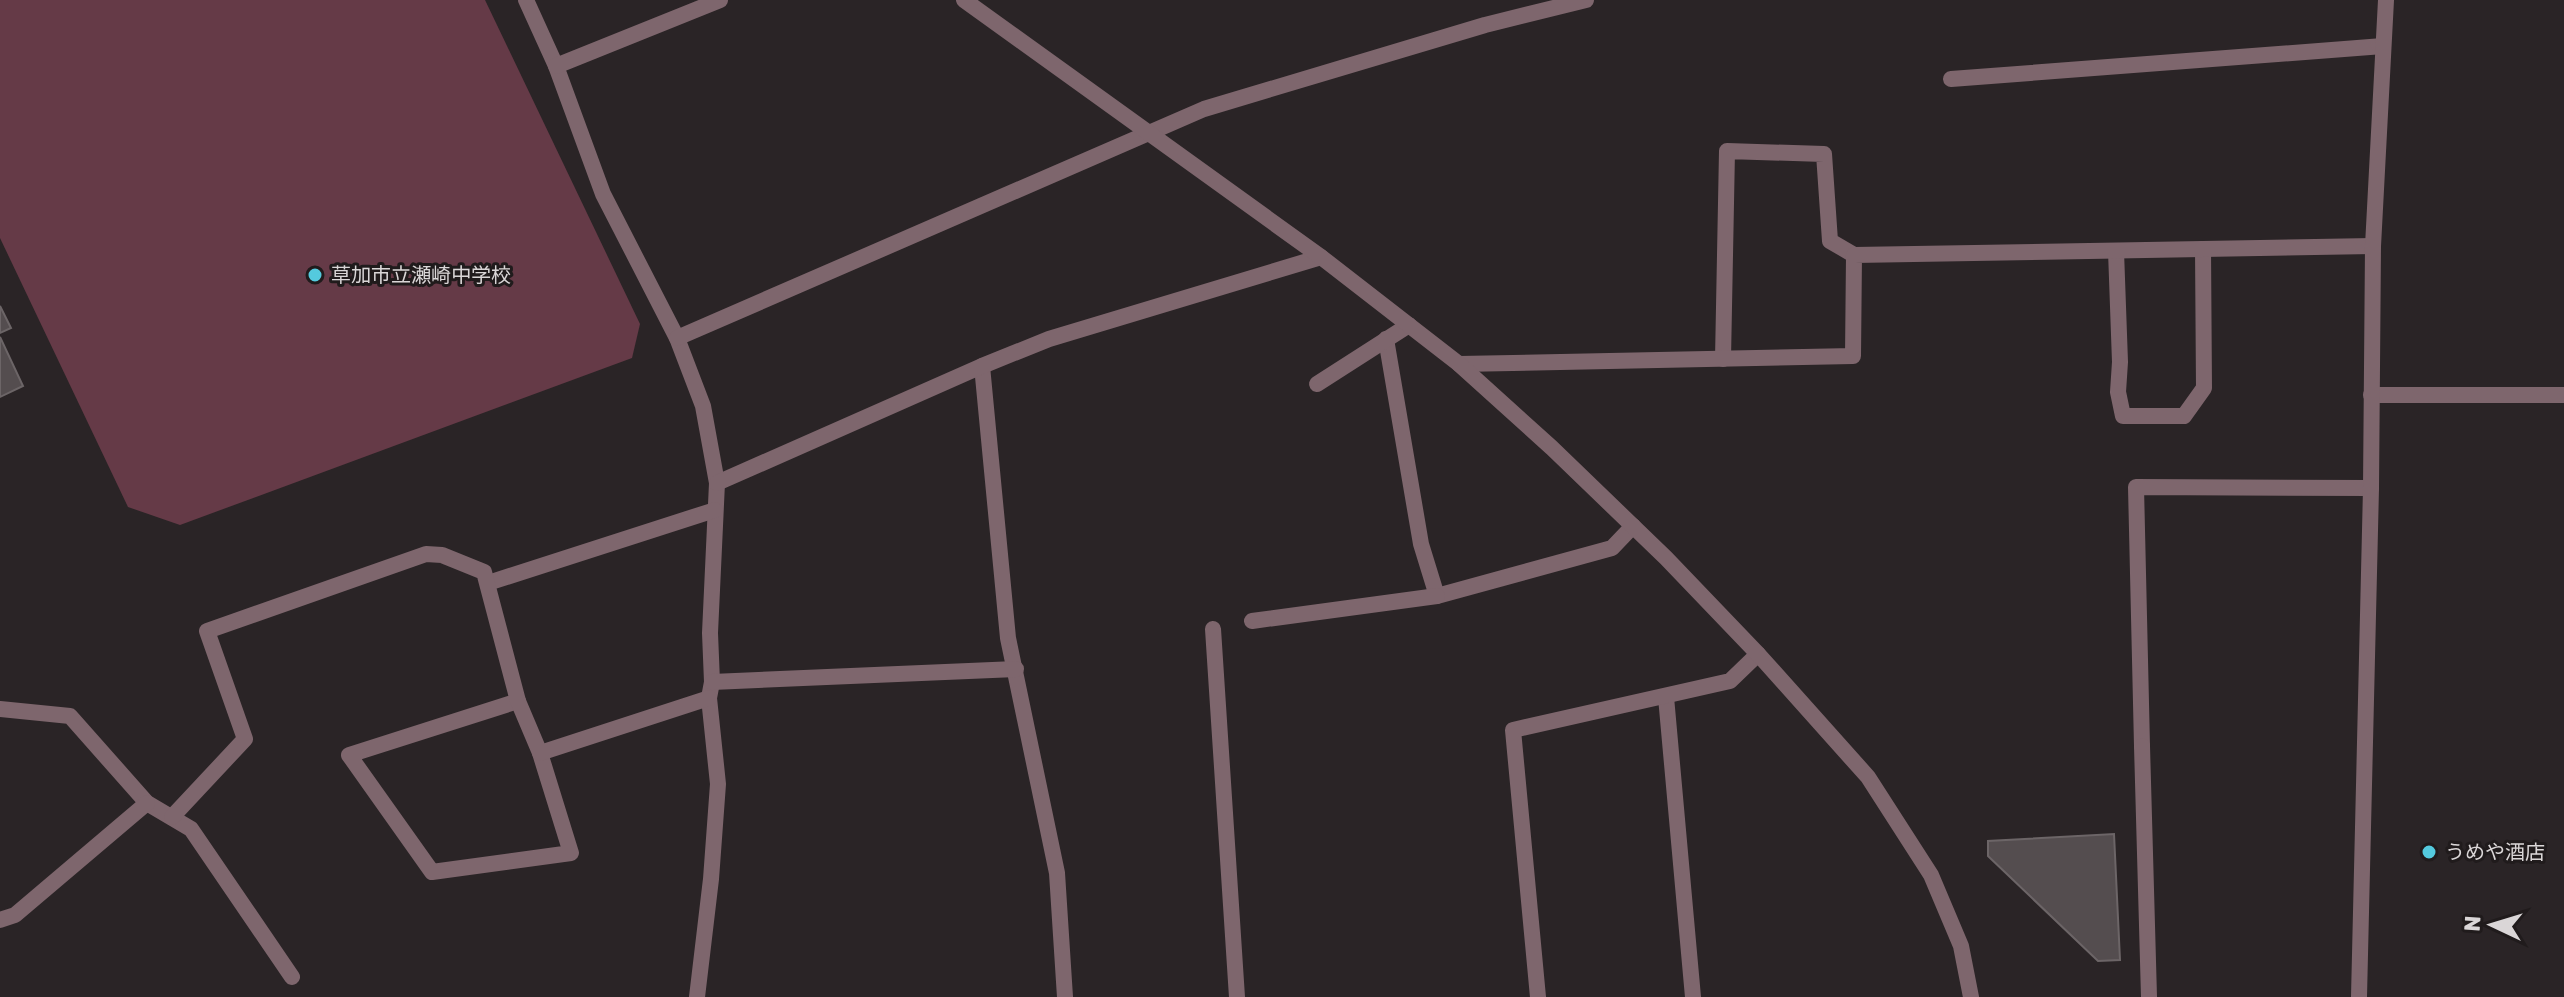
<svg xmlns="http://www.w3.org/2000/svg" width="2564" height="997" font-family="Rubik,'Noto Sans JP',sans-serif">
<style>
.pitch{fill:#653a47}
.building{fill:#544d4f;stroke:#6c6567;stroke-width:2}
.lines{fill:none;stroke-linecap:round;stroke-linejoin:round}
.service{stroke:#7e666d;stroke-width:16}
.minor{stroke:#7e666d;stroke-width:16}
.tertiary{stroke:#7e666d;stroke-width:16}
.poi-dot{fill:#54cade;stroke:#201b1c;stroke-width:3}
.labels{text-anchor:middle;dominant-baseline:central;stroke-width:6;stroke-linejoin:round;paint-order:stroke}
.poi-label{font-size:20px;fill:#dad6d7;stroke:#201b1c;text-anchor:start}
</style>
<rect width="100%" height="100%" fill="#2a2426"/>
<polygon class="pitch" points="0,0 485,0 640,324 632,358 180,525 128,507 0,238"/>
<g class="building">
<polygon points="0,306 11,328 0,333"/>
<polygon points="0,337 23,386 0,397"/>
<polygon points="2114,834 2120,960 2098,961 1988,856 1988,841"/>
</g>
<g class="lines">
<g class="service">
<polyline points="1951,79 2383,46"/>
<polyline points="1386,339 1421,544 1437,596 1612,548 1633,526"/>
<polyline points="1317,384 1409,325"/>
<polyline points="1252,621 1437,596"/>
<polyline points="1213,629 1237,997"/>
<polyline points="1666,697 1693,997"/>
<polyline points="2142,746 2136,487 2371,488"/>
<polyline points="1538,997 1513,730 1730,681 1758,654"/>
</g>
<g class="minor">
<polyline points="526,0 556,66 603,194 677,338 703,406 717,483 710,633 712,682 709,698 718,784 711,879 697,997"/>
<polyline points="556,66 720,0"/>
<polyline points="2116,251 2120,362 2118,392 2123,416 2184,416 2204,388 2203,249"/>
<polyline points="677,338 1204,109 1485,25 1586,0"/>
<polyline points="1723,359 1727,151 1824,154 1830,241 1854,255"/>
<polyline points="1459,364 1853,356 1854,255 2373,246"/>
<polyline points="982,366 1008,638 1057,873 1065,997"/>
<polyline points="2371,395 2564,395"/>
<polyline points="717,483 982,366 1049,339 1321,257"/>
<polyline points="488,583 715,510"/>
<polyline points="712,682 1016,669"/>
<polyline points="518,701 349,755 432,872 571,853 540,753"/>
<polyline points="0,709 70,716 147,803 191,829 292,977"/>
<polyline points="2142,746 2149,997"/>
<polyline points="172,817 245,739 207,631 426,554 442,555 484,572 518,701 540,753 709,698"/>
<polyline points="0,920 15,915 147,803"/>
<polyline points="2359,997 2371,488 2373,246 2386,0"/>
</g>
<polyline class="tertiary" points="964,0 1321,257 1459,364 1552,448 1666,558 1758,654 1868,777 1931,875 1961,946 1971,997"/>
</g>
<g class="poi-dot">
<circle cx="315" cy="275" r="8"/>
<circle cx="2429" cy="852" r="8"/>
</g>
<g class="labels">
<g class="poi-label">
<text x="331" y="275">草加市立瀬崎中学校</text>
<text x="2445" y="852">うめや酒店</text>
</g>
</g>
<g transform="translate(2492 925) rotate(274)" stroke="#201b1c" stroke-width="6" paint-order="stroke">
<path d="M0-6L14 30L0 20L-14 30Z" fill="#dad6d7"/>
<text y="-12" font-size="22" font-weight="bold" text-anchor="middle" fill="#dad6d7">N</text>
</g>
</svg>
